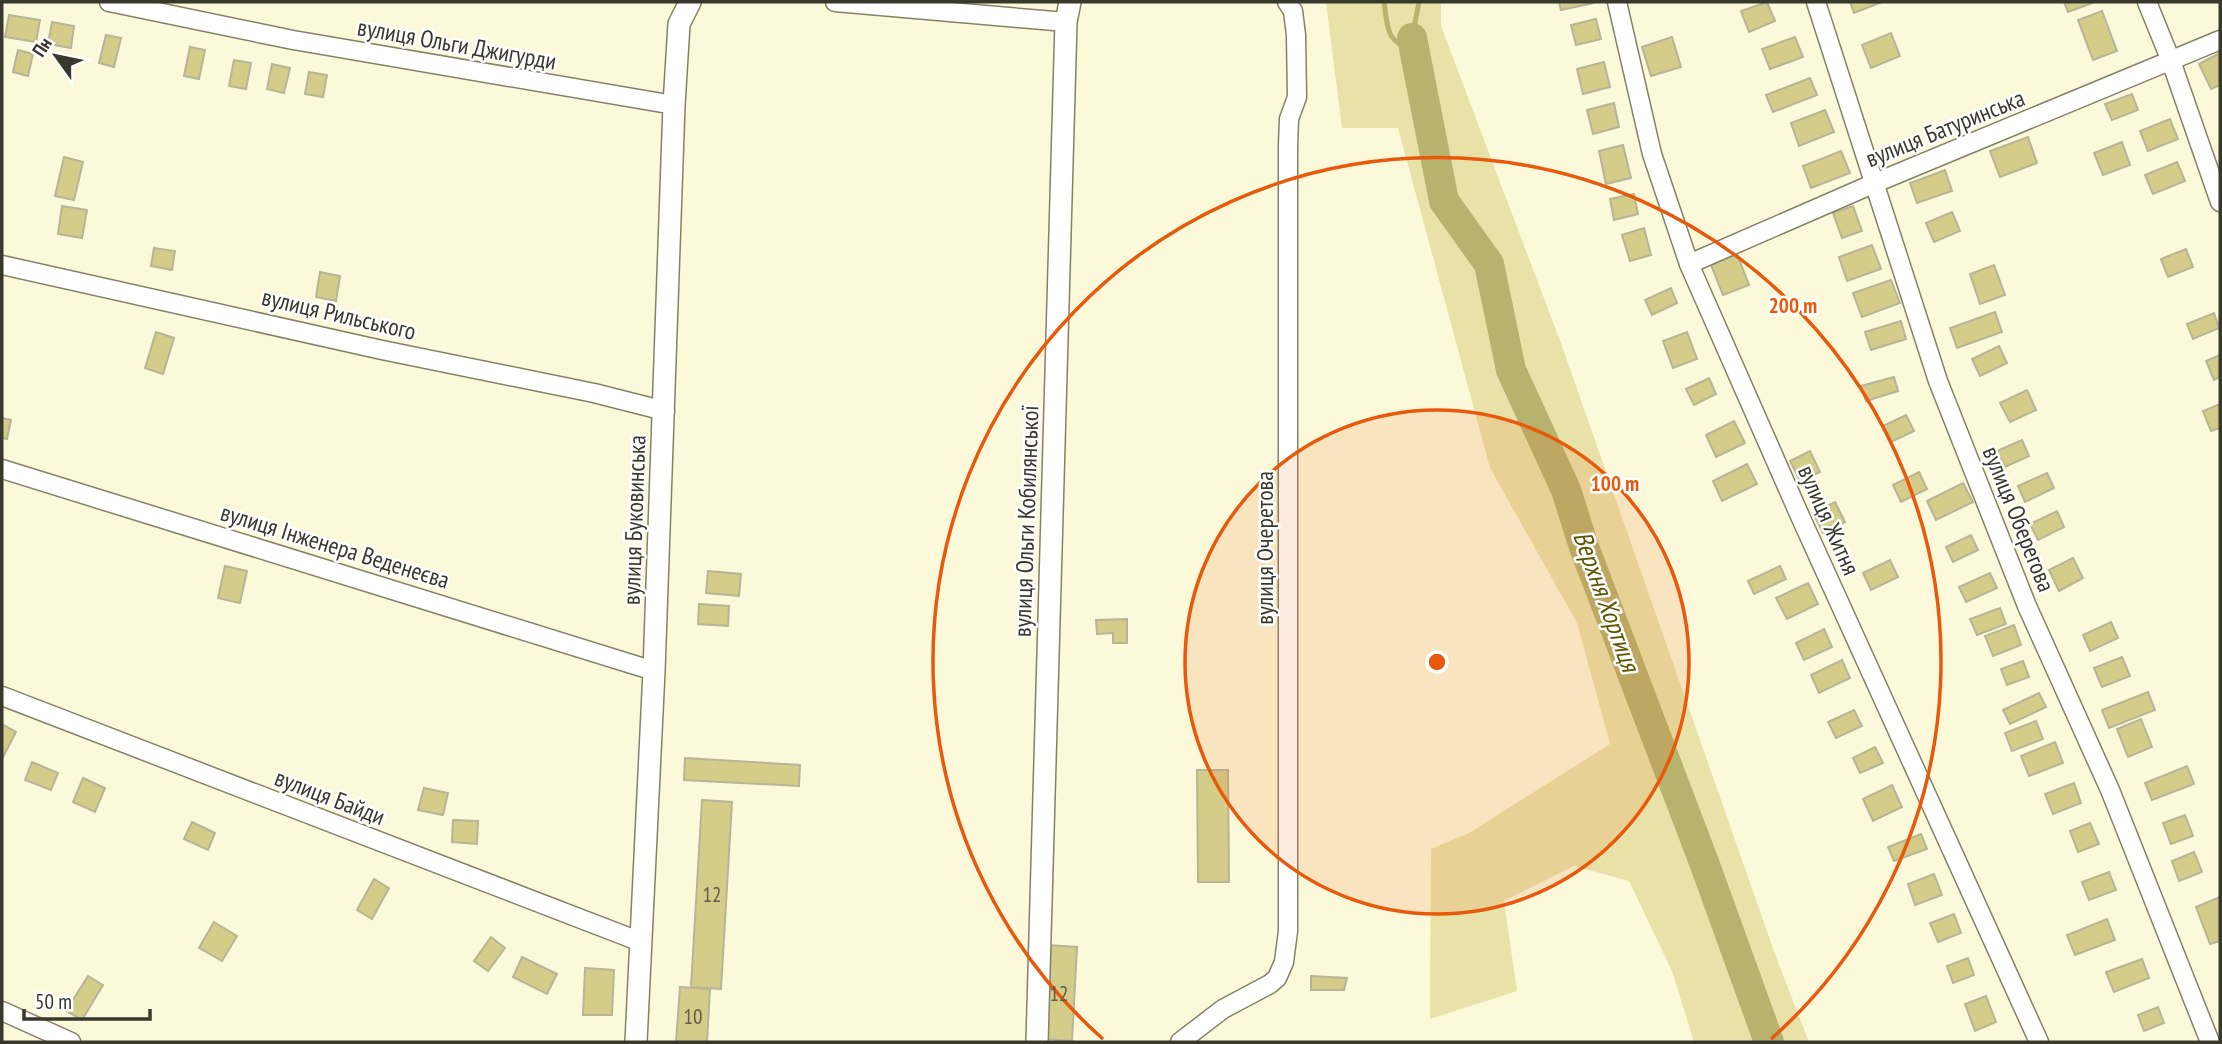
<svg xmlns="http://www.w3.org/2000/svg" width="2222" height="1044" font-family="'PT Sans Narrow',sans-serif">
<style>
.green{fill:#e8e2a9}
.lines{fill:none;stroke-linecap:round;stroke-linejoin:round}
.stream{stroke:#b8b26f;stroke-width:5}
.river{stroke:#b8b26f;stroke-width:30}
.building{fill:#d4cd8a;stroke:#b7b497;stroke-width:2}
.minor-casing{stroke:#848266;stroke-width:21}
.tertiary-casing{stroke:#848266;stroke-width:24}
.minor{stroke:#fff;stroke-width:18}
.tertiary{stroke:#fff;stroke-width:21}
.ring{fill:none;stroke:#e8590c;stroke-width:3.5}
.labels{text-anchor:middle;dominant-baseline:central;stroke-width:5;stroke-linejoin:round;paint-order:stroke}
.number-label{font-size:21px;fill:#605d44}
.street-label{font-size:24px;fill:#39382c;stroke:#fff}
.water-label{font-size:26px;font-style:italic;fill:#5d5500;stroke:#fff}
.centre{fill:#e8590c;stroke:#fff;stroke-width:3.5}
.ring-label{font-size:21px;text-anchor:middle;font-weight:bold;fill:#e8590c;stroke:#fff;stroke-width:5;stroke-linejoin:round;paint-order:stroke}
</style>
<rect width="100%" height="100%" fill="#fbf9da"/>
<polygon class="green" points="1326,2 1441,2 1441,26 1562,346 1776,957 1809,1042 1694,1042 1672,971 1629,881 1574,866 1504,901 1517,991 1430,1019 1431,849 1469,833 1610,744 1577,623 1490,468 1398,128 1342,128"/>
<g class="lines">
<g class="stream">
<path d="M1384 2C1388 28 1385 42 1414 50"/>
<polyline points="1412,38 1419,2"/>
</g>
<polyline class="river" points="1412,38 1444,201 1489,264 1511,370 1566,490 1584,547 1705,865 1769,1042"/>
</g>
<g class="building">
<polygon points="1559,2 1594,2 1594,3 1561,10"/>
<polygon points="1767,2 1775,21 1749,32 1741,11"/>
<polygon points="1850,2 1882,2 1854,13"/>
<polygon points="2064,2 2095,2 2068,12"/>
<polygon points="2102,11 2117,51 2093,60 2078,20"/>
<polygon points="9,15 40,20 36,42 5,37"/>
<polygon points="1596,19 1601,39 1576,45 1571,25"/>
<polygon points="52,22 74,26 71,48 48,44"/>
<polygon points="1891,33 1900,56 1871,68 1862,45"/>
<polygon points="106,35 121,38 114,67 99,63"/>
<polygon points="1672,37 1681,67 1651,76 1642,47"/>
<polygon points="1795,37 1803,57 1770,69 1762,49"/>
<polygon points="190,47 205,50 199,79 184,76"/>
<polygon points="18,50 33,54 28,76 13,72"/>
<polygon points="2220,53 2220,85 2211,89 2199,64"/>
<polygon points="234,60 251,63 246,89 229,86"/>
<polygon points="1604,62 1610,87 1583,94 1577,69"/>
<polygon points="272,64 290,68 284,93 267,89"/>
<polygon points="309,72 327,75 323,97 305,94"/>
<polygon points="1810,78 1817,95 1773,112 1766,95"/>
<polygon points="2132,94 2138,110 2112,120 2105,104"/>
<polygon points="1614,103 1619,127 1593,134 1587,110"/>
<polygon points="1825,110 1834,132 1799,146 1791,123"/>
<polygon points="2170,119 2178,139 2148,151 2140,131"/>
<polygon points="2028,137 2037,163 2000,177 1990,151"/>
<polygon points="2122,142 2130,165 2103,175 2094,153"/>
<polygon points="1623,145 1631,178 1606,184 1599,151"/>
<polygon points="1841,151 1850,173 1811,188 1803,166"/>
<polygon points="64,157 83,162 74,200 55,196"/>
<polygon points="2177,162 2185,181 2153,194 2145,175"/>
<polygon points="1945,170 1952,191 1917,203 1910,183"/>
<polygon points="1634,194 1638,214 1614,220 1610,199"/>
<polygon points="62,206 87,210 82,238 58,234"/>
<polygon points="1853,206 1862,231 1842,238 1833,213"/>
<polygon points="1952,212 1960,231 1934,242 1926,223"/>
<polygon points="1644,228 1651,255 1630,261 1622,235"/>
<polygon points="1872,245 1881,269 1847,281 1839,257"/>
<polygon points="154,248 175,251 172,270 151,266"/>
<polygon points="2186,249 2193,267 2168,277 2161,259"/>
<polygon points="1737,254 1749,285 1723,295 1711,265"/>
<polygon points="1994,265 2005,295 1980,304 1970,274"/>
<polygon points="320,272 340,276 336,301 316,297"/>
<polygon points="1891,280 1900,303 1862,317 1853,293"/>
<polygon points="1671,288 1677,303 1652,315 1645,300"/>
<polygon points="1995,312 2002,332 1957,348 1950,328"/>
<polygon points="2214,313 2219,328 2193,339 2187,324"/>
<polygon points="1901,321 1906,339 1871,350 1865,332"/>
<polygon points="156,332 174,338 163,374 145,368"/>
<polygon points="1687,332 1697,359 1673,368 1663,341"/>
<polygon points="1999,346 2007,363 1980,376 1972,359"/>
<polygon points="2220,355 2220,377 2214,380 2206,361"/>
<polygon points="1894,377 1898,391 1866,401 1861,386"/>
<polygon points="1709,378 1716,394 1694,405 1686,389"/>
<polygon points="2027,390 2036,410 2010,422 2000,403"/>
<polygon points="2220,404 2220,428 2211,431 2203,411"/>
<polygon points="1906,415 1914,431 1891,442 1883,426"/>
<polygon points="2,418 11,420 7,439 2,438"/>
<polygon points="1734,421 1745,443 1716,457 1706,435"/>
<polygon points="2022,440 2029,456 2005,467 1997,451"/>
<polygon points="1810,451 1820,472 1800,481 1790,461"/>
<polygon points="1747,464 1757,484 1722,501 1713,481"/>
<polygon points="1919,472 1927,489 1901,502 1893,485"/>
<polygon points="2047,473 2054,488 2025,502 2018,486"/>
<polygon points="1963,483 1973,502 1936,520 1927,501"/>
<polygon points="1835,502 1845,522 1823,533 1813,513"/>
<polygon points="2057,511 2064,527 2038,540 2030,524"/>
<polygon points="1971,535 1978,550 1953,562 1946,547"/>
<polygon points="2073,558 2083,578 2059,591 2049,570"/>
<polygon points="1890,560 1898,577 1871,590 1863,573"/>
<polygon points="225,566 247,571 240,603 218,598"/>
<polygon points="1780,566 1786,579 1754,594 1748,581"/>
<polygon points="708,571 741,574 739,596 706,593"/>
<polygon points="1990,573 1997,588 1966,602 1959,587"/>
<polygon points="1808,583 1818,604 1787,619 1776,598"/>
<polygon points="699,604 729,606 728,626 698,624"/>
<polygon points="2000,608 2006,624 1977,635 1970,619"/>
<polygon points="1127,619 1127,643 1113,643 1113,633 1097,634 1096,620"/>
<polygon points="2111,622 2118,638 2090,651 2083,635"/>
<polygon points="2014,625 2021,645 1993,656 1985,636"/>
<polygon points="1824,629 1832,647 1804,660 1796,643"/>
<polygon points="2122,657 2130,676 2102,687 2094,668"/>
<polygon points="1842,660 1850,678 1819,693 1811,675"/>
<polygon points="2023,661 2029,677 2007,685 2001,669"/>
<polygon points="2148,692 2155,710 2109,728 2102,710"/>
<polygon points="2039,693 2046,707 2010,724 2003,710"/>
<polygon points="1854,710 1862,726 1836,738 1828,722"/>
<polygon points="2141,719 2152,747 2128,757 2117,729"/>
<polygon points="2036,721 2043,739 2012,751 2005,733"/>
<polygon points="2,724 16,732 3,757 2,756"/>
<polygon points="2055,742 2063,763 2029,776 2021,756"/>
<polygon points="1875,747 1883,763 1860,773 1853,758"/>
<polygon points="685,758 800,765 799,786 684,780"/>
<polygon points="32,762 58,773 51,790 25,780"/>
<polygon points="2187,766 2194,784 2152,800 2145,783"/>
<polygon points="1197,770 1228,770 1229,882 1198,882"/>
<polygon points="83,778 105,788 95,812 73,802"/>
<polygon points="2074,783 2081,803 2053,814 2045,794"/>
<polygon points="1892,785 1902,807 1873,821 1863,799"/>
<polygon points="424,788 448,793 443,815 418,810"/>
<polygon points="702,800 732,802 721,989 691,987"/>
<polygon points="2185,815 2193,836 2171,844 2163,823"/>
<polygon points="453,820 478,821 477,844 452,842"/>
<polygon points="192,822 215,833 208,850 184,839"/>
<polygon points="2090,823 2099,844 2078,852 2070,831"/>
<polygon points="1921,834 1927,849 1894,861 1888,847"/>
<polygon points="2194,852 2202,872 2179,881 2172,861"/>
<polygon points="2109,872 2116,890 2089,900 2082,882"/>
<polygon points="1934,874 1942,895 1915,905 1908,884"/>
<polygon points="374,879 389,888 372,919 357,910"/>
<polygon points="2220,897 2220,941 2210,944 2196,907"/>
<polygon points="1954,914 1961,933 1938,942 1930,923"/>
<polygon points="2107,919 2115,940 2075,955 2067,935"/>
<polygon points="214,922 237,936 222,961 199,948"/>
<polygon points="491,937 505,948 488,971 474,961"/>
<polygon points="1047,945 1077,947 1072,1041 1042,1039"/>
<polygon points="522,957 557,974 547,994 513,977"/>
<polygon points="1968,958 1974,975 1953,983 1947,966"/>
<polygon points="2142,959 2149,978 2114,992 2106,972"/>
<polygon points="585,968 614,970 612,1015 583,1015"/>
<polygon points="88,976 103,985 82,1020 66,1011"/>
<polygon points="1311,976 1347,978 1344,990 1311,990"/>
<polygon points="680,987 710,989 707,1042 676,1042"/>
<polygon points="1986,996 1996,1022 1975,1031 1965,1004"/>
<polygon points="2158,1007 2164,1023 2144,1031 2138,1015"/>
</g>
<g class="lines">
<g class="minor-casing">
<g id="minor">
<polyline points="109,2 293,40 674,105"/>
<polyline points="835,2 1066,22"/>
<polyline points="1617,2 1652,154 1689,264 1800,516 2039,1042"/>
<polyline points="1816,2 1938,381 2027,606 2110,790 2210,1042"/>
<polyline points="2147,2 2171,61 2220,202"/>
<polyline points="1689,264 1875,183 2220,40"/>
<polyline points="2,265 382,350 594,393 665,411"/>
<polyline points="2,469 654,671"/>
<polyline points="2,696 641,942"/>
<polyline points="2,1011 71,1042"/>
<polyline points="1180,1042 1223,1009 1270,984 1277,978 1284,962 1288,931 1288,146 1289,119 1297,97 1296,35 1293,11 1287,2"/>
</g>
</g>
<g class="tertiary-casing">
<g id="tertiary">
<polyline points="636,1042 654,671 674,105 679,24 690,2"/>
<polyline points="1037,1042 1066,22 1070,2"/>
</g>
</g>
<use href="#minor" class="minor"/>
<use href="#tertiary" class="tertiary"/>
</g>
<circle cx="1437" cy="662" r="252" fill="#e8590c" fill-opacity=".12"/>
<g class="ring">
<circle cx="1437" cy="662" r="252"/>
<path d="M1103 1039A504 504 0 1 1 1771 1039"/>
</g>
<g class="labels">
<g class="number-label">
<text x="712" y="894">12</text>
<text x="1059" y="993">12</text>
<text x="693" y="1016">10</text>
</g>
<g class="street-label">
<text transform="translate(457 44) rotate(10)">вулиця Ольги Джигурди</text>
<text transform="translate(1945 128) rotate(-22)">вулиця Батуринська</text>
<text transform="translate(339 314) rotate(13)">вулиця Рильського</text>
<text transform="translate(2019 519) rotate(68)">вулиця Оберегова</text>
<text transform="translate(634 520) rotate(-88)">вулиця Буковинська</text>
<text transform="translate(1829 520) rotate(66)">вулиця Житня</text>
<text transform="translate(1026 521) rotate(-88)">вулиця Ольги Кобилянської</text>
<text transform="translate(335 546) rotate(17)">вулиця Інженера Веденеєва</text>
<text transform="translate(1264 548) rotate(-90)">вулиця Очеретова</text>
<text transform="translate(330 797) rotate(21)">вулиця Байди</text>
</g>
<g class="water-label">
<text transform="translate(1607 601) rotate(70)">Верхня Хортиця</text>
</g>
</g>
<circle cx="1437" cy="662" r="10" class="centre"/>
<g class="ring-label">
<text x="1793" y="313">200 m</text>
<text x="1615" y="491">100 m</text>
</g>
<rect width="2222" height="1044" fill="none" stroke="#39382c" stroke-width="7"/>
<g transform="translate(56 56) rotate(303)" stroke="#ffffff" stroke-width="5" paint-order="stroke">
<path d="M0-5L12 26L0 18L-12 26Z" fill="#39382c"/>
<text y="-10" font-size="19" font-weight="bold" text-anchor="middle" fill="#39382c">Пн</text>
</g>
<path d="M24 1009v10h126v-10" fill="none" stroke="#39382c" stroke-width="3.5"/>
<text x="35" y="1009" font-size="21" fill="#39382c" stroke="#ffffff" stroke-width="5" paint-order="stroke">50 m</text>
</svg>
